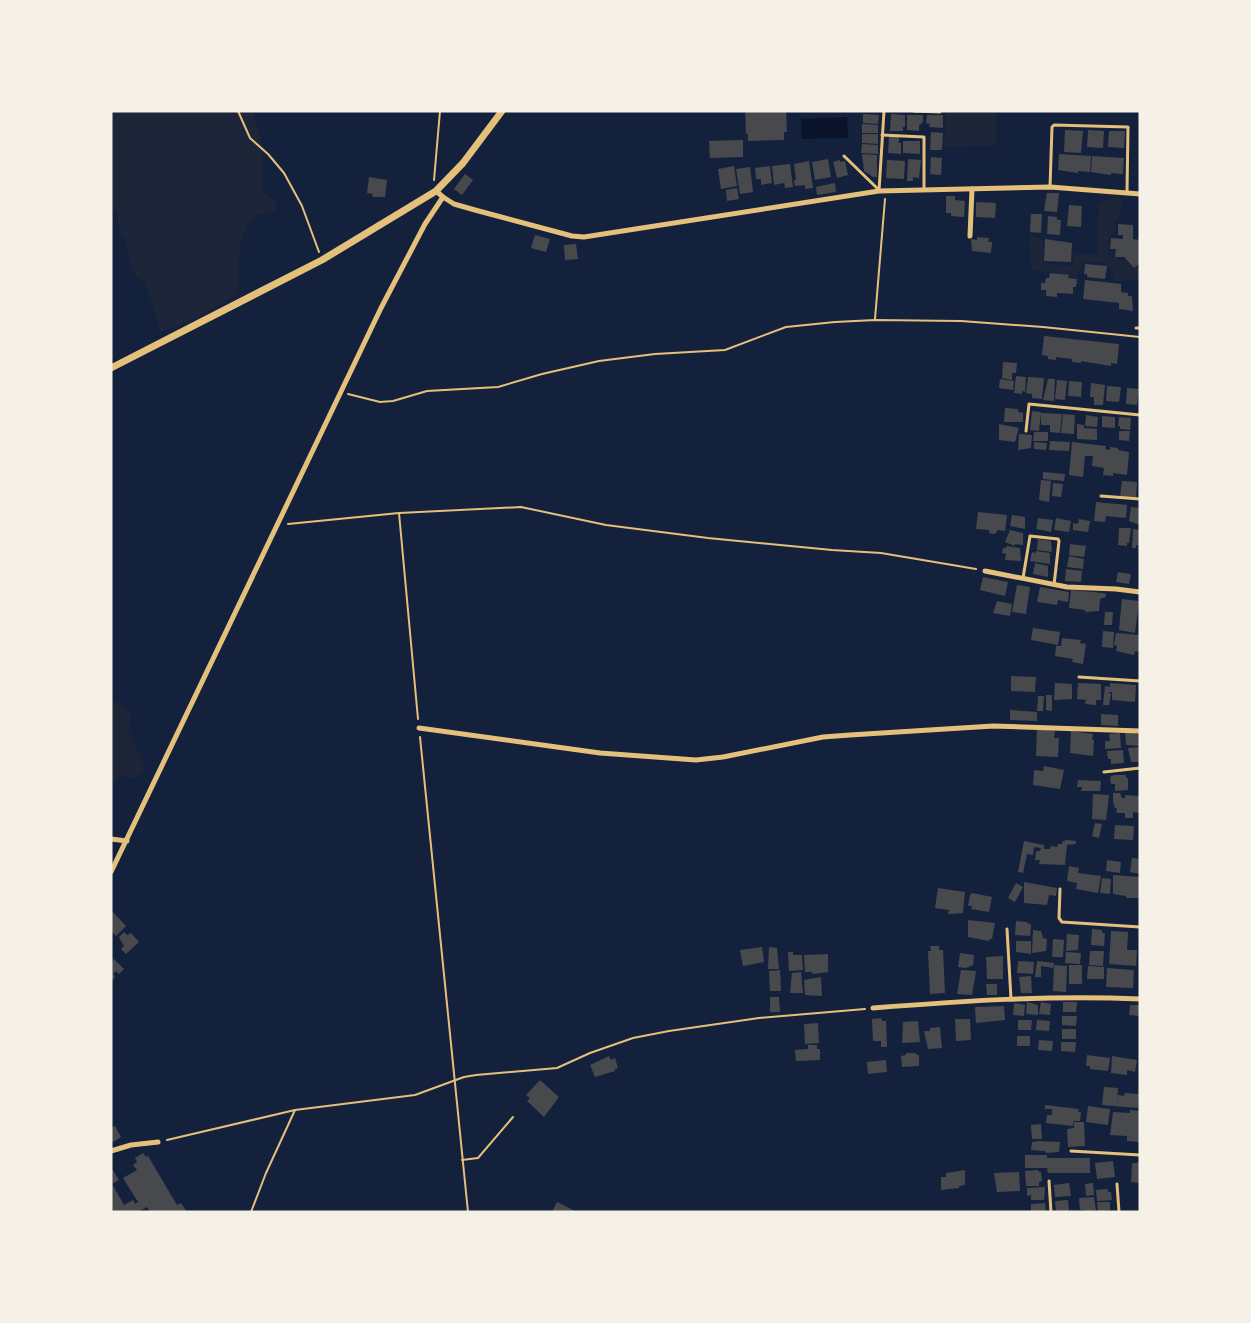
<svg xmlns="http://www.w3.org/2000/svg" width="1251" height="1323" font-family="'Nunito Sans',sans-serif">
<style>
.green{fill:#1d2539}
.water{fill:#0b132b}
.building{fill:#48494c}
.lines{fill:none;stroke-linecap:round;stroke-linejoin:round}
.path{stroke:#e5c07b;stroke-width:2}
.service{stroke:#e5c07b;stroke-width:3}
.minor{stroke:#e5c07b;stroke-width:5}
.tertiary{stroke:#e5c07b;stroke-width:7}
</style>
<rect width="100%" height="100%" fill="#14213d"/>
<g class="green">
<path d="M111 111H253L262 142V193L276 200 275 211C266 212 259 213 252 219 237 231 239 274 237 293 213 310 189 323 160 332L155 310 144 282 136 277 127 253V242L119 231 117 213 111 209Z"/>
<polygon points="946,111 996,111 996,145 944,147"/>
<path d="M1114 197H1119L1122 203 1119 216 1114 223 1116 230 1109 237 1108 255 1129 263 1134 268 1140 262V280L1135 282 1129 278 1123 281H1114L1112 270 1104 262H1084L1076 278C1066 277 1058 272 1048 271L1046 273 1033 269 1030 264 1032 255 1029 249 1030 236 1032 235 1043 240V263L1072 266 1074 253 1098 255 1099 206 1104 200H1111Z"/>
<polygon points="111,701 122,704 132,717 128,730 144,764 142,772 136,778 119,776 111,786"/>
</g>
<polygon class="water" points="847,117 848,138 802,139 801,119"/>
<g class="building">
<polygon points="745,111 786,111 787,132 784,132 784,140 748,141 748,134 746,134"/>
<polygon points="863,114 879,115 878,124 863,123"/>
<polygon points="891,114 905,115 905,127 903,127 903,131 890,131"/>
<polygon points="907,115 923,115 923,121 921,124 919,125 919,131 907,130"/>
<polygon points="927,115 943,115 943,128 929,127 930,124 926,123"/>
<polygon points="862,124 878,125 878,133 862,133"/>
<polygon points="1065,130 1083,131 1081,153 1064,152"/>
<polygon points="1088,130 1104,131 1103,148 1087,147"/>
<polygon points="1109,131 1125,131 1124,148 1108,147"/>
<polygon points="931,132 943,133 942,150 930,150"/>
<polygon points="862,134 878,134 878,144 862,143"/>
<polygon points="889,137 899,137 899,143 901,143 901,154 888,153"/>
<polygon points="743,140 743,157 710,158 709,141"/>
<polygon points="903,141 920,141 920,154 903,153"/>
<polygon points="862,144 878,145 878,154 861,153"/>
<polygon points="862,154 877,155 877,177 873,177 864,171"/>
<polygon points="1059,154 1091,156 1090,172 1078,171 1078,173 1058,170"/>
<polygon points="1092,156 1124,158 1123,174 1111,173 1111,175 1091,172"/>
<polygon points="931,157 942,158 941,175 930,174"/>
<polygon points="828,159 831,177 815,180 812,162"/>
<polygon points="908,159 921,160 919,178 913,177 913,181 907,181"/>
<polygon points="840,160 840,162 845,161 848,175 837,178 833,162"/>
<polygon points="887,160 905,161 904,179 886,178"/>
<polygon points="809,161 813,188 805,189 805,185 795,186 794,180 796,180 794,164"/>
<polygon points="790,164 793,187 785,188 784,183 774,185 772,166"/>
<polygon points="734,166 737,186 721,189 718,169"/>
<polygon points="770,166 772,183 761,185 761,179 756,179 755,168"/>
<polygon points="750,167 753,192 740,194 736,169"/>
<polygon points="465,174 473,180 462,195 454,189"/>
<polygon points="369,177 387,180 385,197 372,197 373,194 367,193"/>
<polygon points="835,183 836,192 817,195 816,187"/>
<polygon points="737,188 739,199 727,201 726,190"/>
<polygon points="1047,193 1059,193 1057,212 1044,211"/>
<polygon points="946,196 955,196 955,200 965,201 964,217 951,216 951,213 946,213"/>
<polygon points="976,202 996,203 995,218 976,217"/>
<polygon points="1069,205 1082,206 1081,227 1067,226"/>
<polygon points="1031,214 1042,214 1041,233 1030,232"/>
<polygon points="1048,216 1057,217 1057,220 1061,220 1060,235 1047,234"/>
<polygon points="1118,224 1133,225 1133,239 1140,240 1140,263 1134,268 1124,257 1115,257 1116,249 1110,249 1111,238 1123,239 1123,235 1118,235"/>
<polygon points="535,235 550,239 546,252 531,248"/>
<polygon points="977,237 989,238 988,242 992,242 991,253 972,251 971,239 977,240"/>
<polygon points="1045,239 1072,243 1071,262 1044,261"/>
<polygon points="576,244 578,259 565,260 564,245"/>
<polygon points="1085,264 1107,266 1105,279 1087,277 1087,274 1084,274"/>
<polygon points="1050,273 1069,275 1068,278 1077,279 1076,287 1073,287 1073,294 1057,293 1057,297 1046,296 1046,290 1041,290 1041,283 1045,283 1046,278 1049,278"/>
<polygon points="1085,280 1121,284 1121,292 1128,293 1128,296 1132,296 1133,311 1119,309 1119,303 1083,299"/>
<polygon points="1044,336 1119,344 1117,364 1111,363 1111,366 1081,361 1081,363 1072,362 1072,359 1056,357 1056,360 1048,359 1048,356 1042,355"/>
<polygon points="1003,362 1017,363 1016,373 1012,373 1012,380 1002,378"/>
<polygon points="1016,376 1026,377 1025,392 1022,391 1022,394 1014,393"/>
<polygon points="1028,377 1044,378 1042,399 1032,398 1032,394 1026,393"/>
<polygon points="1000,379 1014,381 1013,390 999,388"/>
<polygon points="1048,379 1055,379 1054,401 1043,400"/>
<polygon points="1057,380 1067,381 1065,400 1055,399"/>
<polygon points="1069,381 1082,382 1081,397 1068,396"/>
<polygon points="1091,383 1105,385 1103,405 1094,405 1094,397 1090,397"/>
<polygon points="1107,386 1121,387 1119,402 1106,401"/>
<polygon points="1127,388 1139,389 1137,405 1126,404"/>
<polygon points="1005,408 1018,409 1018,412 1023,413 1023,422 1004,422"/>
<polygon points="1032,411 1041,412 1039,431 1030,430"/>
<polygon points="1041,413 1062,414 1060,433 1050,432 1050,425 1041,425"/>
<polygon points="1063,414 1075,415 1074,434 1061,433"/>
<polygon points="1086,415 1098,417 1097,427 1085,426"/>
<polygon points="1102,416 1115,417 1115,428 1102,427"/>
<polygon points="1119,417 1131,418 1130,430 1120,429 1120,426 1118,426"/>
<polygon points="999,424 1019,428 1015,442 999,440"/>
<polygon points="1077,424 1084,425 1084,428 1097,429 1097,440 1077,439"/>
<polygon points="1119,431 1130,431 1129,441 1119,440"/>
<polygon points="1034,432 1048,432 1048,441 1033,441"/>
<polygon points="1019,434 1032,435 1031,448 1018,450"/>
<polygon points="1050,441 1070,442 1069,451 1049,450"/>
<polygon points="1034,442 1047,443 1046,450 1034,449"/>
<polygon points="1072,442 1106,446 1105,449 1110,450 1110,447 1118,448 1118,450 1129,452 1127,475 1113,473 1113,476 1103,475 1104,468 1092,466 1093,456 1085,456 1083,477 1069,475"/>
<polygon points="1043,472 1065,474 1064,481 1043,479"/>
<polygon points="1041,480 1051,481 1049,502 1039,500"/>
<polygon points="1122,481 1137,482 1136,498 1120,497"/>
<polygon points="1053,483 1063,484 1061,497 1052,496"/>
<polygon points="1096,502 1127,505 1126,518 1106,516 1105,522 1094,521"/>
<polygon points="1131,507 1140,508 1140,525 1129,521"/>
<polygon points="978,512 1007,515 1005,531 998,530 995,534 989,533 989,530 976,529"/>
<polygon points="1012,515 1025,517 1025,529 1010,526"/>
<polygon points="1038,518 1053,520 1051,532 1036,529"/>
<polygon points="1056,518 1071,521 1069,532 1054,530"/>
<polygon points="1079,519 1090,521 1088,532 1073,530 1073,523 1078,524"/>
<polygon points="1119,528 1131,528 1129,543 1127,543 1127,546 1118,545"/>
<polygon points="1133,529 1140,530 1140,546 1136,545 1136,548 1132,548"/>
<polygon points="1010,530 1023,533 1023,545 1015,544 1015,546 1005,542"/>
<polygon points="1038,539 1051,541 1052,552 1037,550"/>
<polygon points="1070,544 1086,546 1084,557 1069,555"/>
<polygon points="1006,546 1020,548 1021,561 1005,560 1006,554 1002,553 1003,548 1006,548"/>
<polygon points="1036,551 1050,553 1050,564 1030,561 1032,552 1036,553"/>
<polygon points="1069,556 1084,559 1083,569 1067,567"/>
<polygon points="1035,563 1048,566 1048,577 1033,574"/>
<polygon points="1066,569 1082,571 1081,582 1065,581"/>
<polygon points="1118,572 1131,574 1129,584 1116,582"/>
<polygon points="983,577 1008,582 1005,596 980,590"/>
<polygon points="1017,585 1030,587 1026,614 1012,612"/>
<polygon points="1040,587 1069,592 1068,602 1058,600 1057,605 1037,602"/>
<polygon points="1071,590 1103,593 1106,594 1106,597 1100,599 1099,611 1085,612 1085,610 1069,608"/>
<polygon points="1122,599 1139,601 1135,633 1119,630"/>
<polygon points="997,601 1012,604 1010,616 993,613"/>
<polygon points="1105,612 1113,612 1112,625 1104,625"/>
<polygon points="1033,628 1060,632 1058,645 1031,640"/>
<polygon points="1103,631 1114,632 1113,648 1102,647"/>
<polygon points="1116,633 1140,635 1140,652 1135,651 1134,655 1116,651 1117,646 1114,645"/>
<polygon points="1062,638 1081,640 1080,643 1086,644 1083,664 1072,662 1073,659 1055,656 1056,646 1061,646"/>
<polygon points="1011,676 1036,677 1035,692 1011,691"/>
<polygon points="1055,683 1072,684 1072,699 1054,700"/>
<polygon points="1078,683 1101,684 1101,700 1096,700 1096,705 1085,704 1086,700 1077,699"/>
<polygon points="1110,683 1136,685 1135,702 1112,700 1112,692 1108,692 1111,694 1109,705 1103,705 1105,686 1110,687"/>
<polygon points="1046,695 1052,695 1052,711 1046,710"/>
<polygon points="1038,696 1044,696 1043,711 1037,711"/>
<polygon points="1010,710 1037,712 1037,721 1010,720"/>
<polygon points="1101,714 1118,715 1118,726 1101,725"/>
<polygon points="1037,729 1055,731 1054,738 1059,738 1058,757 1036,756"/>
<polygon points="1071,731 1093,734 1092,740 1094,740 1093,756 1070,753"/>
<polygon points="1125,732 1135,732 1135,734 1140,733 1140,746 1126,745"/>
<polygon points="1120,733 1121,748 1105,749 1105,741 1110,741 1109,734"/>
<polygon points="1140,747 1140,762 1131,762 1128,748"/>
<polygon points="1123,750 1124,763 1111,764 1111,759 1108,759 1107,751"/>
<polygon points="1044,766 1064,770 1060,789 1033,785 1034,770 1043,771"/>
<polygon points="1114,775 1126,775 1126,778 1128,778 1128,790 1115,791 1115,784 1111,784 1110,777"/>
<polygon points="1078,780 1101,781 1100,791 1081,791 1082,787 1077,787"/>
<polygon points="1113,793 1120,793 1122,798 1125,798 1125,795 1140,796 1139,813 1133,812 1133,818 1125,818 1125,813 1116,813 1117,808 1115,808 1113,802"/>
<polygon points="1093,794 1109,795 1106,820 1092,819"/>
<polygon points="1095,823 1102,824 1099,838 1092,836"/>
<polygon points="1115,825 1134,826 1133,840 1114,839"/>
<polygon points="1066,840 1076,841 1076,844 1067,845 1065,865 1039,864 1040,860 1035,860 1036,851 1040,851 1041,848 1034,847 1033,855 1027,854 1023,873 1018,872 1024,841 1044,845 1044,849 1050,849 1051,846 1057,847 1058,844 1062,844 1062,842"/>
<polygon points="1132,858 1140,859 1140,874 1130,872"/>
<polygon points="1107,860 1121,862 1120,873 1106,871"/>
<polygon points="1069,866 1079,868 1078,873 1101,876 1098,893 1076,889 1077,883 1067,881"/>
<polygon points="1113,875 1140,877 1140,898 1126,898 1126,896 1113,894"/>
<polygon points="1102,878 1111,879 1110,894 1100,893"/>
<polygon points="1024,882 1057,888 1056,896 1049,895 1047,905 1024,903"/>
<polygon points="1016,883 1023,887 1015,902 1008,898"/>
<polygon points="938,888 965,892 963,913 948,914 949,910 935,908"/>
<polygon points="972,893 992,897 989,912 971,909 972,906 968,906 970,895"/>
<polygon points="111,910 126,926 116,936 111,931"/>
<polygon points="968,920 995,923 992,939 989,939 989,941 968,937"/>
<polygon points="1016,921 1026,922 1031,925 1030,936 1015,935"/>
<polygon points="1092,929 1102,930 1102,933 1105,933 1104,946 1091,945"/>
<polygon points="1033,930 1041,931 1043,938 1047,939 1046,951 1032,953"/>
<polygon points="1111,931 1128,932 1127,950 1137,950 1136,966 1109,964"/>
<polygon points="124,932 127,935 131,933 139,942 126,954 121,949 124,946 119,937"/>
<polygon points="1067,934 1079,935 1078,950 1066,951"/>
<polygon points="1053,939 1064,940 1063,957 1052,957"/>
<polygon points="1016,941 1031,941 1031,954 1016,952"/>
<polygon points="930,946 939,946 939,950 943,950 945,993 930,994 928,951 931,951"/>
<polygon points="762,947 764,962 743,966 740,950"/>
<polygon points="769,947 777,948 779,969 768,969"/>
<polygon points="1090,951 1104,951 1103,966 1089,965"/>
<polygon points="788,952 793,952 793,955 802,955 803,970 789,971"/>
<polygon points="1066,952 1081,953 1080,964 1065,963"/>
<polygon points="960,953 974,955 973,965 966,968 958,967"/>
<polygon points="828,954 828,972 813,974 812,972 805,972 804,955"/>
<polygon points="1003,956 1003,979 987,979 986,957"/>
<polygon points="114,959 124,969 119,974 116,971 113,974 115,977 111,982 111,962"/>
<polygon points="1018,961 1034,962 1033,974 1017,973"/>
<polygon points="1037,961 1054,963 1053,968 1041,966 1041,977 1035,977"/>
<polygon points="1054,965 1067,966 1066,992 1053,991"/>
<rect x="1069" y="965" width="13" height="19"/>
<polygon points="1088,966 1104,967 1104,979 1087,979"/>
<polygon points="1107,968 1134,970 1133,988 1106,987"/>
<polygon points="780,970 781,991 770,991 769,971"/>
<polygon points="961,970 976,971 972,995 957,994"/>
<polygon points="801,972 803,993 790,993 792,973"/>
<polygon points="1031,976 1032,993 1021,993 1019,977"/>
<polygon points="821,977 822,996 805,995 804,980"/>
<polygon points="986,984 997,984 997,995 987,995"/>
<polygon points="770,997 779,997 780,1012 770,1012"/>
<polygon points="1027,1002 1038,1005 1038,1015 1026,1014"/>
<polygon points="1041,1002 1051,1004 1050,1015 1039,1014"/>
<polygon points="1063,1002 1077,1002 1076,1012 1063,1012"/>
<polygon points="1014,1003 1025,1005 1024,1016 1013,1015"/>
<polygon points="1130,1005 1140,1005 1140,1016 1129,1015"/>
<polygon points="1004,1006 1005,1020 976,1023 975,1007"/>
<polygon points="1062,1016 1077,1016 1076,1026 1062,1025"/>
<polygon points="881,1018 882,1021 886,1021 887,1047 881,1047 881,1041 873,1041 872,1019"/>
<polygon points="955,1019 970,1019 971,1040 956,1041"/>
<polygon points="1018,1020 1032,1020 1031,1030 1018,1030"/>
<polygon points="1037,1020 1050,1021 1049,1031 1036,1030"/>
<polygon points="918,1021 920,1042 902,1043 903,1022"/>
<polygon points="818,1023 819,1043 805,1044 804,1024"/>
<polygon points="940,1027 942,1048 928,1049 924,1031 930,1031 930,1028"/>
<rect x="1062" y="1029" width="14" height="10"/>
<rect x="1017" y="1036" width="13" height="10"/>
<polygon points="1039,1040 1053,1041 1052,1051 1038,1050"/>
<polygon points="1061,1042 1076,1042 1075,1052 1061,1051"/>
<polygon points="808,1045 817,1045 817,1049 820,1049 820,1060 796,1061 795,1050 808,1049"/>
<polygon points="906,1053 916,1053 916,1055 919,1055 919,1066 902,1067 901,1056 906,1055"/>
<polygon points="1087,1055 1110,1058 1108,1071 1090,1069 1090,1066 1086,1066"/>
<polygon points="609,1056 611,1060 615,1058 618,1068 615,1069 615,1071 595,1077 590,1065"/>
<polygon points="1112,1056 1137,1060 1135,1072 1127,1070 1127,1075 1111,1073"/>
<polygon points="886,1060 887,1072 868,1074 867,1062"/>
<polygon points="540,1080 559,1097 544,1117 527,1101 530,1098 526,1095"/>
<polygon points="1104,1087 1118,1088 1117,1103 1118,1095 1124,1096 1125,1093 1139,1094 1138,1108 1102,1105"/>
<polygon points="1045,1105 1079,1109 1078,1112 1081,1112 1080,1121 1074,1121 1073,1126 1046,1123 1047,1115 1052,1115 1052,1109 1045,1109"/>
<polygon points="1088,1106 1110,1109 1108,1125 1086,1122"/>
<polygon points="1130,1110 1140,1111 1140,1142 1127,1141 1127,1136 1110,1135 1113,1112 1130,1113"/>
<polygon points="1074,1122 1084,1122 1085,1146 1068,1147 1067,1129 1074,1128"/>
<polygon points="1041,1124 1042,1139 1032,1139 1031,1125"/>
<polygon points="115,1126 121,1137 113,1142 111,1140 111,1128"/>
<polygon points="1036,1141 1060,1142 1059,1152 1045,1153 1045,1151 1031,1150 1032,1142 1036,1142"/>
<polygon points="143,1153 146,1157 148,1156 177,1205 181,1203 187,1212 150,1212 147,1207 137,1212 111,1212 111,1167 119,1180 112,1184 124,1205 133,1200 135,1204 138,1202 123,1178 137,1170 133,1165 137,1162 135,1158"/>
<polygon points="1025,1155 1047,1155 1047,1158 1090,1158 1090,1173 1048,1173 1047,1168 1025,1168"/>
<polygon points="1113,1161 1115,1177 1097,1179 1095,1163"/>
<polygon points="1137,1162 1140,1162 1140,1183 1131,1182 1132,1163 1137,1163"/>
<polygon points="965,1170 965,1185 959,1186 959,1188 941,1190 941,1177 946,1177 946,1173"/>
<polygon points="1038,1170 1039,1172 1041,1172 1042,1181 1039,1182 1039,1186 1026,1186 1025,1171"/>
<polygon points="1019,1172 1020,1191 997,1192 994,1173"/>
<polygon points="1069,1183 1071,1196 1055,1197 1054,1185"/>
<polygon points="1093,1183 1094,1195 1086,1196 1085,1184"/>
<polygon points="1045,1187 1044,1200 1031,1200 1031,1195 1027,1196 1027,1188"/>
<polygon points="1108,1189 1108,1192 1111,1192 1112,1200 1097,1201 1096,1190"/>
<polygon points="1094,1197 1096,1210 1086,1212 1084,1210 1080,1210 1079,1198"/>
<polygon points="1068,1200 1069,1211 1056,1211 1055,1201"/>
<polygon points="557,1202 577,1212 552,1212"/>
<polygon points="1097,1202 1110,1202 1110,1210 1098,1212"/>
<polygon points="1045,1203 1046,1212 1031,1212 1031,1204"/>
</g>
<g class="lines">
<g class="path">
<polyline points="238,111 250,138 268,154 284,173 302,206 319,252"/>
<polyline points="434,180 440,111"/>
<polyline points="875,319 885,199"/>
<polyline points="348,394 380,402 393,401 427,391 498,387 542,374 599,361 655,354 725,350 786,327 835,322 875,320 961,321 1043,327 1140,337"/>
<polyline points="399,513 418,719"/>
<polyline points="288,524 399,513 521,507 606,525 708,538 832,550 881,553 976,569"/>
<polyline points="420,737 468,1212"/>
<polyline points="167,1140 295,1110 415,1095 464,1077 476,1075 557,1068 590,1053 633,1038 669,1031 759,1018 865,1009"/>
<polyline points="462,1160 478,1158 513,1117"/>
<polyline points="251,1212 266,1173 295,1110"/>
</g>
<g class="service">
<polyline points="914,111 940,112"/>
<polyline points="882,135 924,137 924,189"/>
<polyline points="844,156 878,189"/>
<polyline points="1050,187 1052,127 1054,125 1128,127 1127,192"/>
<polyline points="879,191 884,111"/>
<polyline points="1136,328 1140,328"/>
<polyline points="1026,431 1029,404 1140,415"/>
<polyline points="1101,496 1140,499"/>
<polyline points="1023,578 1030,536 1058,539 1059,541 1054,585"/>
<polyline points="1079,677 1140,681"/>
<polyline points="1104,772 1140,768"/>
<polyline points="1060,889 1059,918 1062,922 1140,927"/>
<polyline points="1007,929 1011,999"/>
<polyline points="1071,1151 1140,1155"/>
<polyline points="1049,1181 1051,1212"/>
<polyline points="1117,1184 1119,1212"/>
</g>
<g class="minor">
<polyline points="443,197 454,204 475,210 572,236 584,237 879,191 1050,187 1140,194"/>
<polyline points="970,236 972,189"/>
<polyline points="985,571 1067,587 1116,589 1140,592"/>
<polyline points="419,728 600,753 696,760 723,757 823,737 850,735 993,726 1140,731"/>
<polyline points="111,839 127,841"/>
<polyline points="111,872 381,308 425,224 443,197 436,191"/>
<path d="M873 1008C962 1001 1051 995 1140 999"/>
<polyline points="111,1151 131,1145 158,1142"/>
</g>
<polyline class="tertiary" points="111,368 322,260 436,191 463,163 502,111"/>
</g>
<rect width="1251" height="1323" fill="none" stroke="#f6f1e7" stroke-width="225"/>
</svg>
